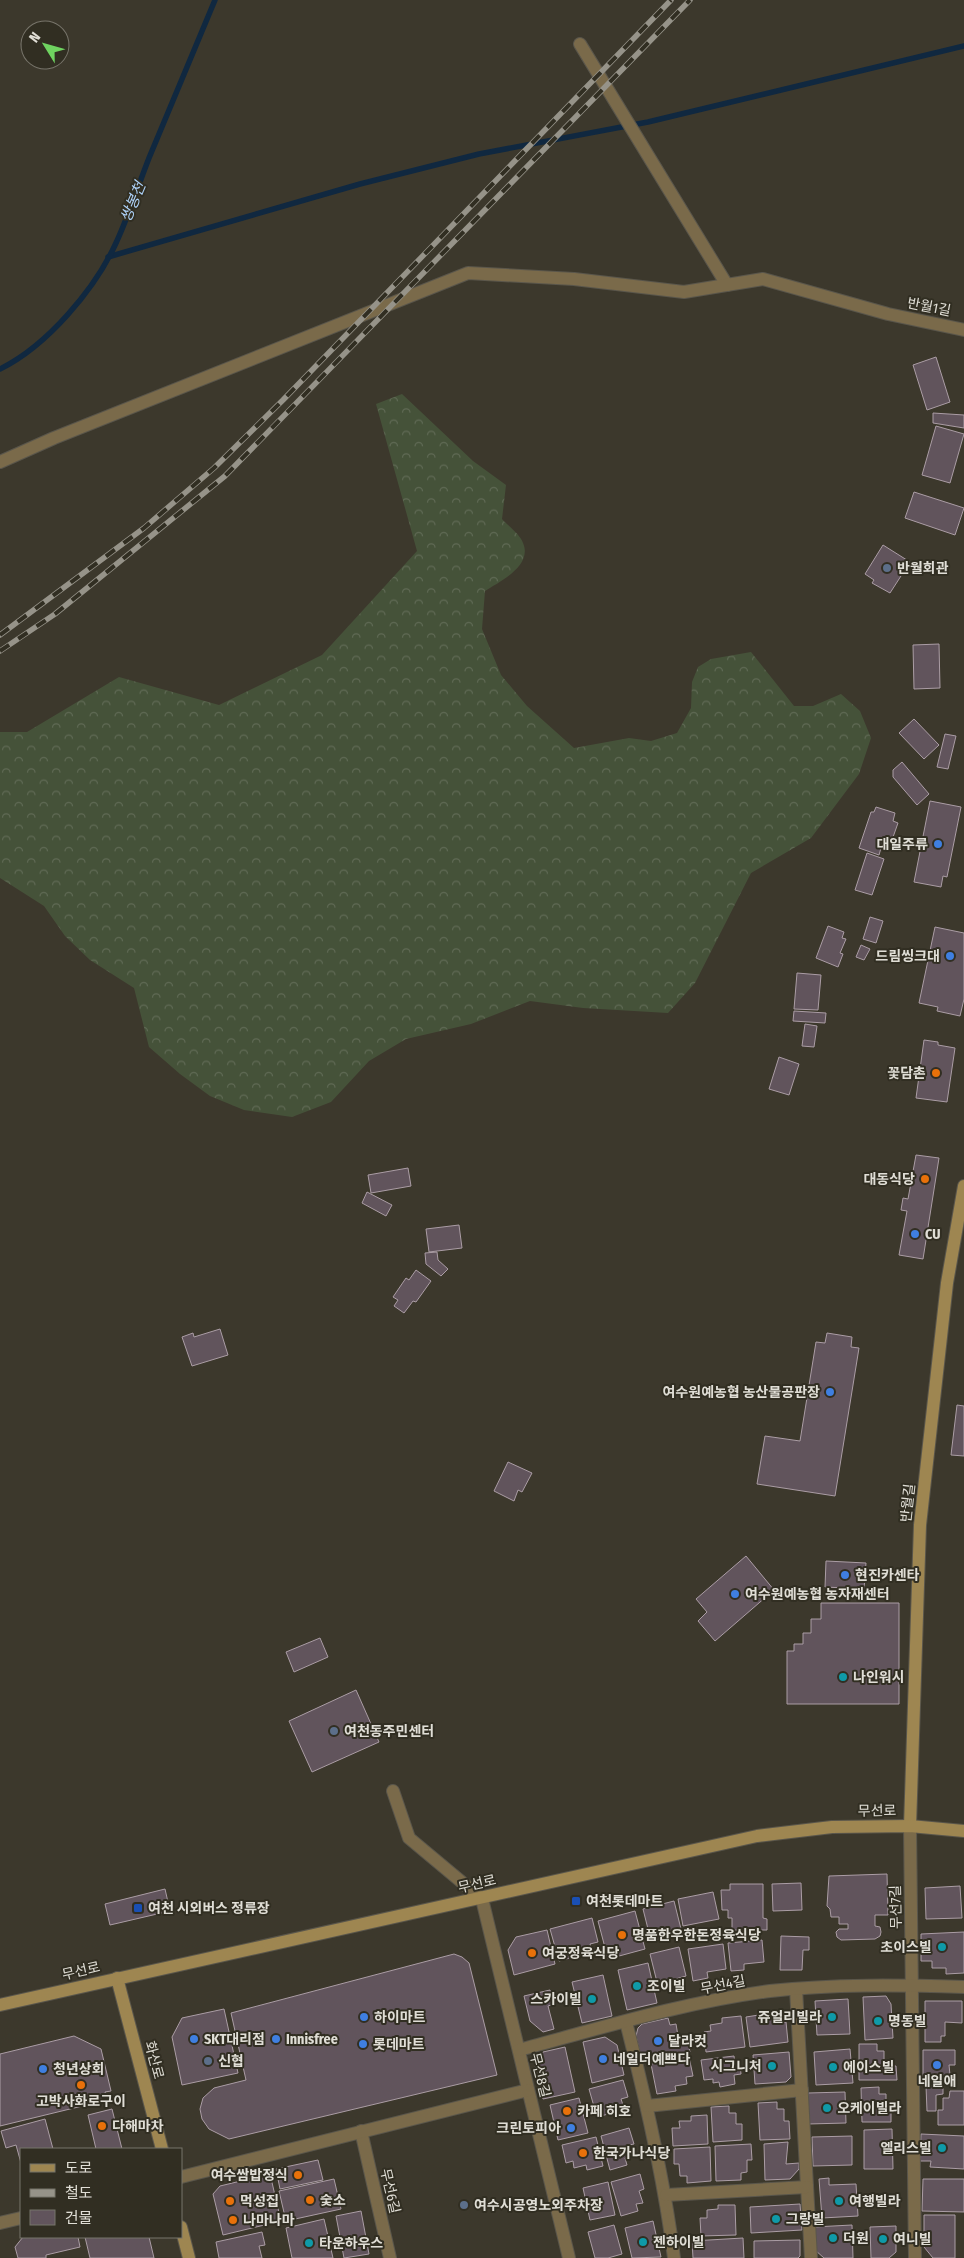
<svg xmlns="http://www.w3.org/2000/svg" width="964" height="2258" font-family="'Fira Sans Condensed','Noto Sans KR',sans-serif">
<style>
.forest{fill:url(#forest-crowns)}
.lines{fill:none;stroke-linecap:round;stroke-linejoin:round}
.stream{stroke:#102840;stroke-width:5.5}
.building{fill:#61545c;stroke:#ab9da5}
.street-casing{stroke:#5a564b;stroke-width:14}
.secondary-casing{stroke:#5a564b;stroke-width:14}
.street{stroke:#7a6a4a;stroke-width:12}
.secondary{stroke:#9e8651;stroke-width:12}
.rail-casing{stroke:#969389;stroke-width:5.5}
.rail{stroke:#312e22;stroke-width:4;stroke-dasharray:11;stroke-linecap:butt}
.service-dot{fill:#5c6f8a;stroke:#312e22;stroke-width:2}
.shop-dot{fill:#3f7fe0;stroke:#312e22;stroke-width:2}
.food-dot{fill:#e8710a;stroke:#312e22;stroke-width:2}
.culture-dot{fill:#0f9aa8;stroke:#312e22;stroke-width:2}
.transit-dot{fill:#1a4fb4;stroke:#312e22;stroke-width:2}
.labels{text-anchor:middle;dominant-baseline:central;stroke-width:4;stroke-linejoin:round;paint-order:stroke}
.street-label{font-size:14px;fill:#e0ded6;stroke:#312e22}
.poi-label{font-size:14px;font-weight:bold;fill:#e0ded6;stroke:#312e22;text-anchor:start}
.water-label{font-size:15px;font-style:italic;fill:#aed2f9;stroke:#312e22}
</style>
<defs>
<pattern id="forest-crowns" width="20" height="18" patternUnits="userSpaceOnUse" patternTransform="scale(1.25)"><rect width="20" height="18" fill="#455239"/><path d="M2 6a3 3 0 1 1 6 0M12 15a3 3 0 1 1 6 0" fill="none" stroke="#606a55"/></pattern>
</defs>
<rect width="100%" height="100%" fill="#3c382c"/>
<path class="forest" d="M402 394 473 461 506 485 502 519C508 526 520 534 523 543 533 566 499 582 485 591L482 629 501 675 527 706 574 748 629 738 651 741 677 733 691 708 692 682 698 667 711 659 751 652 794 706H813L841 694 860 711 871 738 859 774 811 838 751 873 695 983 668 1013 583 1008 530 1001 471 1024 406 1039 369 1061 331 1102 292 1117 244 1110 210 1096 180 1074 149 1047 134 988 90 960 65 936 44 906 0 878V732H27L119 677 219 705 322 655 417 551 376 404Z"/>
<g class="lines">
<g class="stream">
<polyline points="108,257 360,184 479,154 648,122 964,46"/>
<path d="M0 369C47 346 95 289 116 243 129 215 138 186 149 158 171 105 193 53 215 0"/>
</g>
</g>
<g class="building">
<polygon points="936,357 950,402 927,410 913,365"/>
<polygon points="933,413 964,415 964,428 933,423"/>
<polygon points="936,426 964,434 950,483 922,475"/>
<polygon points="914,492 964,508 955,535 905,518"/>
<polygon points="883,545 910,562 890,593 872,583 874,580 865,574"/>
<polygon points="939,644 940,688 914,689 913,645"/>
<polygon points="914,719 939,745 924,759 899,733"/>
<polygon points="945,734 956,736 948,769 937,767"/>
<polygon points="902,762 929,794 917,805 893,777 893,770"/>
<polygon points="930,801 961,807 947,877 943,876 941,887 914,882"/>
<polygon points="876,807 895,813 893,821 898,823 892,840 890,840 886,850 881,848 879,855 859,848 871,812 874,812"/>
<polygon points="867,853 884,859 872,895 855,890"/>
<polygon points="870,917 883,921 876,943 863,939"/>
<polygon points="828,926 844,932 842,938 846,939 840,953 843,954 838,967 816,958"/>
<polygon points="935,927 964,933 964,999 960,1016 937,1011 938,1007 919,1003"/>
<polygon points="861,945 870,949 864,960 856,957"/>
<polygon points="797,973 821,975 818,1010 794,1009"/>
<polygon points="794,1011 826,1013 825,1023 793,1021"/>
<polygon points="805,1024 817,1026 814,1047 802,1046"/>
<polygon points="924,1040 938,1042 938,1045 955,1048 947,1102 916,1098"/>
<polygon points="779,1057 799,1064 789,1095 769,1089"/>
<polygon points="916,1155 939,1158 923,1259 899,1255 907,1211 901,1210 903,1198 908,1199"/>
<polygon points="408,1168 411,1186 371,1193 368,1175"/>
<polygon points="367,1192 392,1205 386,1216 362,1203"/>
<polygon points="459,1225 462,1248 429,1252 426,1229"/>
<polygon points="437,1252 438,1260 448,1269 441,1276 426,1264 425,1253"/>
<polygon points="416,1270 431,1281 416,1302 413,1301 404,1313 394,1306 398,1300 393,1297 406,1278 409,1280"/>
<polygon points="220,1329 228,1355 192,1366 182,1337 193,1333 194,1337"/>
<polygon points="827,1333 852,1337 851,1347 859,1348 835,1496 757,1484 765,1436 800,1441 816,1342 825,1343"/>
<polygon points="957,1405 964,1406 964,1456 951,1455"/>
<polygon points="508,1462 532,1473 522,1492 518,1490 514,1501 494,1491"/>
<polygon points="746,1556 774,1590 715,1641 698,1621 707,1612 696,1599"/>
<polygon points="826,1561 866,1563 864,1589 825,1587"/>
<polygon points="821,1603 899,1603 899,1704 787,1704 787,1651 794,1651 794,1644 803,1644 803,1633 811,1633 811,1619 821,1619"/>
<polygon points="320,1638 328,1657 294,1672 286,1652"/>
<polygon points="356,1690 379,1742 312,1772 289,1721"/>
<polygon points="887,1874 888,1915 875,1915 875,1926 880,1927 881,1932 880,1936 875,1939 841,1940 837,1937 836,1932 839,1929 848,1929 848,1924 839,1924 839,1917 831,1917 830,1909 827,1906 829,1876"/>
<polygon points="801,1883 802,1910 773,1911 772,1884"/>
<polygon points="730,1884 763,1884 763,1918 767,1919 767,1930 732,1930 732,1918 728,1918 728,1910 722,1910 721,1890 730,1890"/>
<polygon points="960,1886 962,1918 926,1919 925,1888"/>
<polygon points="165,1889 170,1911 110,1925 105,1904"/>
<polygon points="713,1892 719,1919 683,1926 678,1899"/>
<polygon points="674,1901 682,1933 651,1941 643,1909"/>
<polygon points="635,1911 645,1949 608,1959 598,1921"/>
<polygon points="592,1918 598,1942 590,1944 591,1947 576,1951 577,1956 559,1961 550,1929"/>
<polygon points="547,1930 555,1964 514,1975 508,1950 516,1937"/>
<polygon points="964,1932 964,1973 946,1974 946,1968 932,1968 932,1961 921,1961 921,1934"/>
<polygon points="781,1936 809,1937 809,1950 803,1950 802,1970 780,1970"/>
<polygon points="762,1940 764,1962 744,1964 744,1970 731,1971 728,1943"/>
<polygon points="723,1944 726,1969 707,1972 708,1978 693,1981 688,1949"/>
<polygon points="679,1947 686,1976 672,1980 673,1986 659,1990 650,1954"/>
<polygon points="454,1954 462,1957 469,1963 497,2075 229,2139 209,2129 202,2119 200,2109 203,2098 214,2088 246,2080 231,2013"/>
<polygon points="648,1963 657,2003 627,2010 618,1970"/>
<polygon points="603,1975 612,2016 582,2023 572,1982"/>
<polygon points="550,1990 554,2004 548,2006 554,2029 543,2032 530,2021 524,1996"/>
<polygon points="886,1996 891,2004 893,2038 865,2040 863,1997"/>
<polygon points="848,1999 850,2034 817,2035 815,2001"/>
<polygon points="925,2001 962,2001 962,2023 945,2022 945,2036 941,2036 941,2042 925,2042"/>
<polygon points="224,2009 238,2073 182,2085 172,2037 182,2018"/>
<polygon points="765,2014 766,2019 778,2017 779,2023 786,2022 788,2042 750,2047 746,2017"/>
<polygon points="741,2016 745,2047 706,2052 704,2032 711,2031 710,2025 722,2023 722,2018"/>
<polygon points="668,2018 670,2025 676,2024 678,2036 686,2035 690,2052 642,2062 636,2036 638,2028 642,2024"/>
<polygon points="74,2036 101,2049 111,2091 105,2092 107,2100 0,2126 0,2054"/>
<polygon points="605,2037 617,2045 624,2075 592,2083 583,2042"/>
<polygon points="859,2044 877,2044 877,2051 884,2051 884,2066 896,2066 897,2080 859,2080"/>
<polygon points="565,2047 575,2092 543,2099 535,2065 543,2052"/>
<polygon points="850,2049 853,2083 816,2085 814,2052"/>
<polygon points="923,2050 955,2050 955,2065 949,2065 950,2075 941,2075 941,2080 923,2081"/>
<polygon points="789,2052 791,2077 786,2082 755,2084 753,2055"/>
<polygon points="734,2056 735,2065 740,2064 741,2074 734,2075 735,2084 720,2087 719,2082 713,2083 713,2079 704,2080 701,2060"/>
<polygon points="689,2057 693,2076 686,2077 687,2084 675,2086 676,2091 657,2094 651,2064"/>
<polygon points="623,2080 628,2097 621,2099 623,2105 611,2108 612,2113 597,2117 589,2089"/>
<polygon points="943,2085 943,2094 936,2095 936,2111 927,2111 926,2086"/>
<polygon points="879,2087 879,2094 886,2094 886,2105 891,2106 891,2122 862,2122 861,2088"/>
<polygon points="950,2091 964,2091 964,2125 938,2125 938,2110 943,2110 943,2098 949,2098"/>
<polygon points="845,2092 846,2123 808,2124 808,2093"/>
<polygon points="579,2098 588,2133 558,2140 550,2105"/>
<polygon points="777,2102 777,2109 784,2109 784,2121 789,2121 790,2139 760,2140 758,2103"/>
<polygon points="729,2106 729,2113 736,2113 736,2124 742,2124 742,2140 713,2142 711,2107"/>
<polygon points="112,2109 122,2149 96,2149 88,2115"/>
<polygon points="707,2115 708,2144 673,2146 672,2128 680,2128 679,2121 691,2121 691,2116"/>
<polygon points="45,2119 53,2149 21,2149 21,2163 16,2145 6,2148 1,2131"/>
<polygon points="629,2128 634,2144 629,2145 632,2156 625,2158 627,2165 610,2170 601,2136"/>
<polygon points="892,2129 893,2169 864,2169 864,2130"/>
<polygon points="921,2134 964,2136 964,2169 930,2167 931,2161 920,2161"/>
<polygon points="852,2136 852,2165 813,2166 812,2137"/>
<polygon points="596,2137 603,2166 587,2170 586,2165 574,2168 573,2161 566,2163 562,2145"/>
<polygon points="788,2142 786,2164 799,2163 799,2169 790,2179 765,2180 764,2144"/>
<polygon points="751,2144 752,2160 747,2160 747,2172 741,2173 741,2180 716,2181 715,2146"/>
<polygon points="710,2147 711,2181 687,2183 687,2176 680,2176 679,2164 674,2164 674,2149"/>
<polygon points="318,2160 323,2180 280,2189 276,2169"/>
<polygon points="270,2174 281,2221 223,2235 213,2194 220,2186"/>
<polygon points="640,2174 644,2189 639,2191 643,2203 636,2204 638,2211 621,2216 611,2182"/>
<polygon points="829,2178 829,2185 856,2184 858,2216 822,2218 819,2179"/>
<polygon points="334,2179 341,2209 286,2221 279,2191"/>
<polygon points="923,2179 964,2179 964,2212 922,2211"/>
<polygon points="608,2182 615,2215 590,2220 583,2188"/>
<polygon points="800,2204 802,2230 751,2233 750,2207"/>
<polygon points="718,2205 735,2205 736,2235 701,2236 700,2218 707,2218 707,2210 718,2209"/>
<polygon points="361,2211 369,2254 344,2258 336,2216"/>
<polygon points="924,2215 955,2215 955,2258 933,2258 924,2247"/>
<polygon points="324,2219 333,2258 292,2258 286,2228"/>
<polygon points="653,2221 661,2257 632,2258 625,2228"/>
<polygon points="614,2225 622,2254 608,2258 595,2258 588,2232"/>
<polygon points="852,2225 853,2258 824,2258 815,2250 814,2227"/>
<polygon points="896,2226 896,2252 889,2258 871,2258 870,2227"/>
<polygon points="262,2232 265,2245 259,2246 262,2258 219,2258 216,2242"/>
<polygon points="23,2237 78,2237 80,2247 46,2255 46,2258 18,2258 15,2247"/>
<polygon points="85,2237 149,2237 154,2258 90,2258"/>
<polygon points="743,2238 744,2258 693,2258 692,2241"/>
<polygon points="800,2240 800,2256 798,2258 754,2258 754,2241"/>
</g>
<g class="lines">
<g class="street-casing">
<g id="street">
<polyline points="580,44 727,285"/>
<polyline points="0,462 54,438 468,273 574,279 684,292 763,279 888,314 964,330"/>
<polyline points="393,1791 409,1838 482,1899 569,2258"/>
<polyline points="910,1826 915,2258"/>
<polyline points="796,1989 811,2258"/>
<path d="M626 2022C646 2100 664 2178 674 2258"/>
<path d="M519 2050C601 2028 685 2002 770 1991 834 1984 900 1985 964 1987"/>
<polyline points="647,2106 802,2090"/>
<polyline points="361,2131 390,2258"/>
<polyline points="181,2177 528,2090"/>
<polyline points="666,2195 807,2187"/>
<polyline points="0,2223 21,2218"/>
</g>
</g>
<g class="secondary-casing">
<g id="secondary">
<polyline points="910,1826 920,1525 947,1283 964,1186"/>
<polyline points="117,1978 162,2149"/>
<polyline points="0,2005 757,1836 832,1827 910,1826 964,1831"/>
<polyline points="181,2227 189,2258"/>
</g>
</g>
<use href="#street" class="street"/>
<use href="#secondary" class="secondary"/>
<g class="rail-casing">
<g id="rail">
<polyline points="0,635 144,528 214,468 283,400 671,0"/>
<polyline points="0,651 55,614 225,476 690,0"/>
</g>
</g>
<use href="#rail" class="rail"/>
</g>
<g class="service-dot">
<circle cx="887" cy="568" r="5"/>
<circle cx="334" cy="1731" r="5"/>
<circle cx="208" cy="2061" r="5"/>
<circle cx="464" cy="2205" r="5"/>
</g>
<g class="shop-dot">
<circle cx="938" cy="844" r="5"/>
<circle cx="950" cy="956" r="5"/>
<circle cx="915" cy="1234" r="5"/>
<circle cx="830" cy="1392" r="5"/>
<circle cx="845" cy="1575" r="5"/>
<circle cx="735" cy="1594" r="5"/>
<circle cx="364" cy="2017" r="5"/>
<circle cx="194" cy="2039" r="5"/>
<circle cx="276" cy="2039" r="5"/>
<circle cx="658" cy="2041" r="5"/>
<circle cx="363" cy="2044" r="5"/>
<circle cx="603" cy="2059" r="5"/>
<circle cx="937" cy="2065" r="5"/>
<circle cx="43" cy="2069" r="5"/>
<circle cx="571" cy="2128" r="5"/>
</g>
<g class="food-dot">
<circle cx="936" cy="1073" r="5"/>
<circle cx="925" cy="1179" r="5"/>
<circle cx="622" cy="1935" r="5"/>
<circle cx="532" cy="1953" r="5"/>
<circle cx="81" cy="2085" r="5"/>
<circle cx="567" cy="2111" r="5"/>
<circle cx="102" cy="2126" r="5"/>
<circle cx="583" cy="2153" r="5"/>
<circle cx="298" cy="2175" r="5"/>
<circle cx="310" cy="2200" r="5"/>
<circle cx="230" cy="2201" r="5"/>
<circle cx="233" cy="2220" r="5"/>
</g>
<g class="culture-dot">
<circle cx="843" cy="1677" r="5"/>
<circle cx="942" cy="1947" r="5"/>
<circle cx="637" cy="1986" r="5"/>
<circle cx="592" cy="1999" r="5"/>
<circle cx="832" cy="2017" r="5"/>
<circle cx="878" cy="2021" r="5"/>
<circle cx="772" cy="2066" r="5"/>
<circle cx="833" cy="2067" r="5"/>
<circle cx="827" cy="2108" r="5"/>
<circle cx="942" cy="2148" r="5"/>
<circle cx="839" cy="2201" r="5"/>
<circle cx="776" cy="2219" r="5"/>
<circle cx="833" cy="2238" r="5"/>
<circle cx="883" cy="2239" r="5"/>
<circle cx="643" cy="2242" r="5"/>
<circle cx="309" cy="2243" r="5"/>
</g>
<g class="transit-dot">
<rect x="571" y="1896" width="10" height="10" rx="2.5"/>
<rect x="133" y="1903" width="10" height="10" rx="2.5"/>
</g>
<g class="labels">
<g class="street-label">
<text transform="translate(929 307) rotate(11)">반월1길</text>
<text transform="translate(908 1503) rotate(-84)">반월길</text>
<text transform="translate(877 1811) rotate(-1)">무선로</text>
<text transform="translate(477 1884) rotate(-13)">무선로</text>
<text transform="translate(896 1907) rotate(-91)">무선7길</text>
<text transform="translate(81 1971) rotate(-13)">무선로</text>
<text transform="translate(723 1985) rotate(-11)">무선4길</text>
<text transform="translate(154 2060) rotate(75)">화산로</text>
<text transform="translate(540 2075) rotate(76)">무선8길</text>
<text transform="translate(390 2191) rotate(77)">무선6길</text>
</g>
<g class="poi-label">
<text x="897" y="568">반월회관</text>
<text x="928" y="844" text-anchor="end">대일주류</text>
<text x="940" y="956" text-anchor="end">드림씽크대</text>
<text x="926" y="1073" text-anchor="end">꽃담촌</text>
<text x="915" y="1179" text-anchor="end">대동식당</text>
<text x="925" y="1234">CU</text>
<text x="820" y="1392" text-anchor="end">여수원예농협 농산물공판장</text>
<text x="855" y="1575">현진카센타</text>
<text x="745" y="1594">여수원예농협 농자재센터</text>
<text x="853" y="1677">나인워시</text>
<text x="344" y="1731">여천동주민센터</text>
<text x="586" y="1901">여천롯데마트</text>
<text x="148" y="1908">여천 시외버스 정류장</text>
<text x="632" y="1935">명품한우한돈정육식당</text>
<text x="932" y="1947" text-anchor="end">초이스빌</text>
<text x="542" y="1953">여궁정육식당</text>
<text x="647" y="1986">조이빌</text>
<text x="582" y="1999" text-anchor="end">스카이빌</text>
<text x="374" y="2017">하이마트</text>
<text x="822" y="2017" text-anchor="end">쥬얼리빌라</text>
<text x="888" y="2021">명동빌</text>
<text x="204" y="2039">SKT대리점</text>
<text x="286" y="2039">Innisfree</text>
<text x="668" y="2041">달라컷</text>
<text x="373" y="2044">롯데마트</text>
<text x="613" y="2059">네일더예쁘다</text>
<text x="218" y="2061">신협</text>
<text x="762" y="2066" text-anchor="end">시그니처</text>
<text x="843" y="2067">에이스빌</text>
<text x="53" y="2069">청년상회</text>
<text x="937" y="2081" text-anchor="middle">네일애</text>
<text x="81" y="2101" text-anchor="middle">고박사화로구이</text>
<text x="837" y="2108">오케이빌라</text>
<text x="577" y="2111">카페 히호</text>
<text x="112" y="2126">다해마차</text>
<text x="561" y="2128" text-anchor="end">크린토피아</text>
<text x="932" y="2148" text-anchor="end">엘리스빌</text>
<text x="593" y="2153">한국가나식당</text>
<text x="288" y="2175" text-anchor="end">여수쌈밥정식</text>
<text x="320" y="2200">숯소</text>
<text x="240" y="2201">먹성집</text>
<text x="849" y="2201">여행빌라</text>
<text x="474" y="2205">여수시공영노외주차장</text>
<text x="786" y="2219">그랑빌</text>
<text x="243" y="2220">나마나마</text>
<text x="843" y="2238">더원</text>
<text x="893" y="2239">여니빌</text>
<text x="653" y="2242">젠하이빌</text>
<text x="319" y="2243">타운하우스</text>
</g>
<g class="water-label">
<text transform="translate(133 202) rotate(-67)">쌍봉천</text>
</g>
</g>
<rect x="20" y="2148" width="162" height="90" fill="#312e22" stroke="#77746a"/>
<rect x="30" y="2164" width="25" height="8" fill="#9e8651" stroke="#77746a"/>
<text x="65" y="2173" font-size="15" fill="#e0ded6">도로</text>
<rect x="30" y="2189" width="25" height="8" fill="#969389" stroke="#77746a"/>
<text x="65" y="2198" font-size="15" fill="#e0ded6">철도</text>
<rect x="30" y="2210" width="25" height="15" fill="#61545c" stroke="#77746a"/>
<text x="65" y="2223" font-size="15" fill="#e0ded6">건물</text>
<g transform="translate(45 45) rotate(307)"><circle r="24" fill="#312e22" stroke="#77746a"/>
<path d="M0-4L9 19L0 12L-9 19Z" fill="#6fd360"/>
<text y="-8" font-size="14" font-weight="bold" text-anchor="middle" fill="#e0ded6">N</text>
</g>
</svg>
